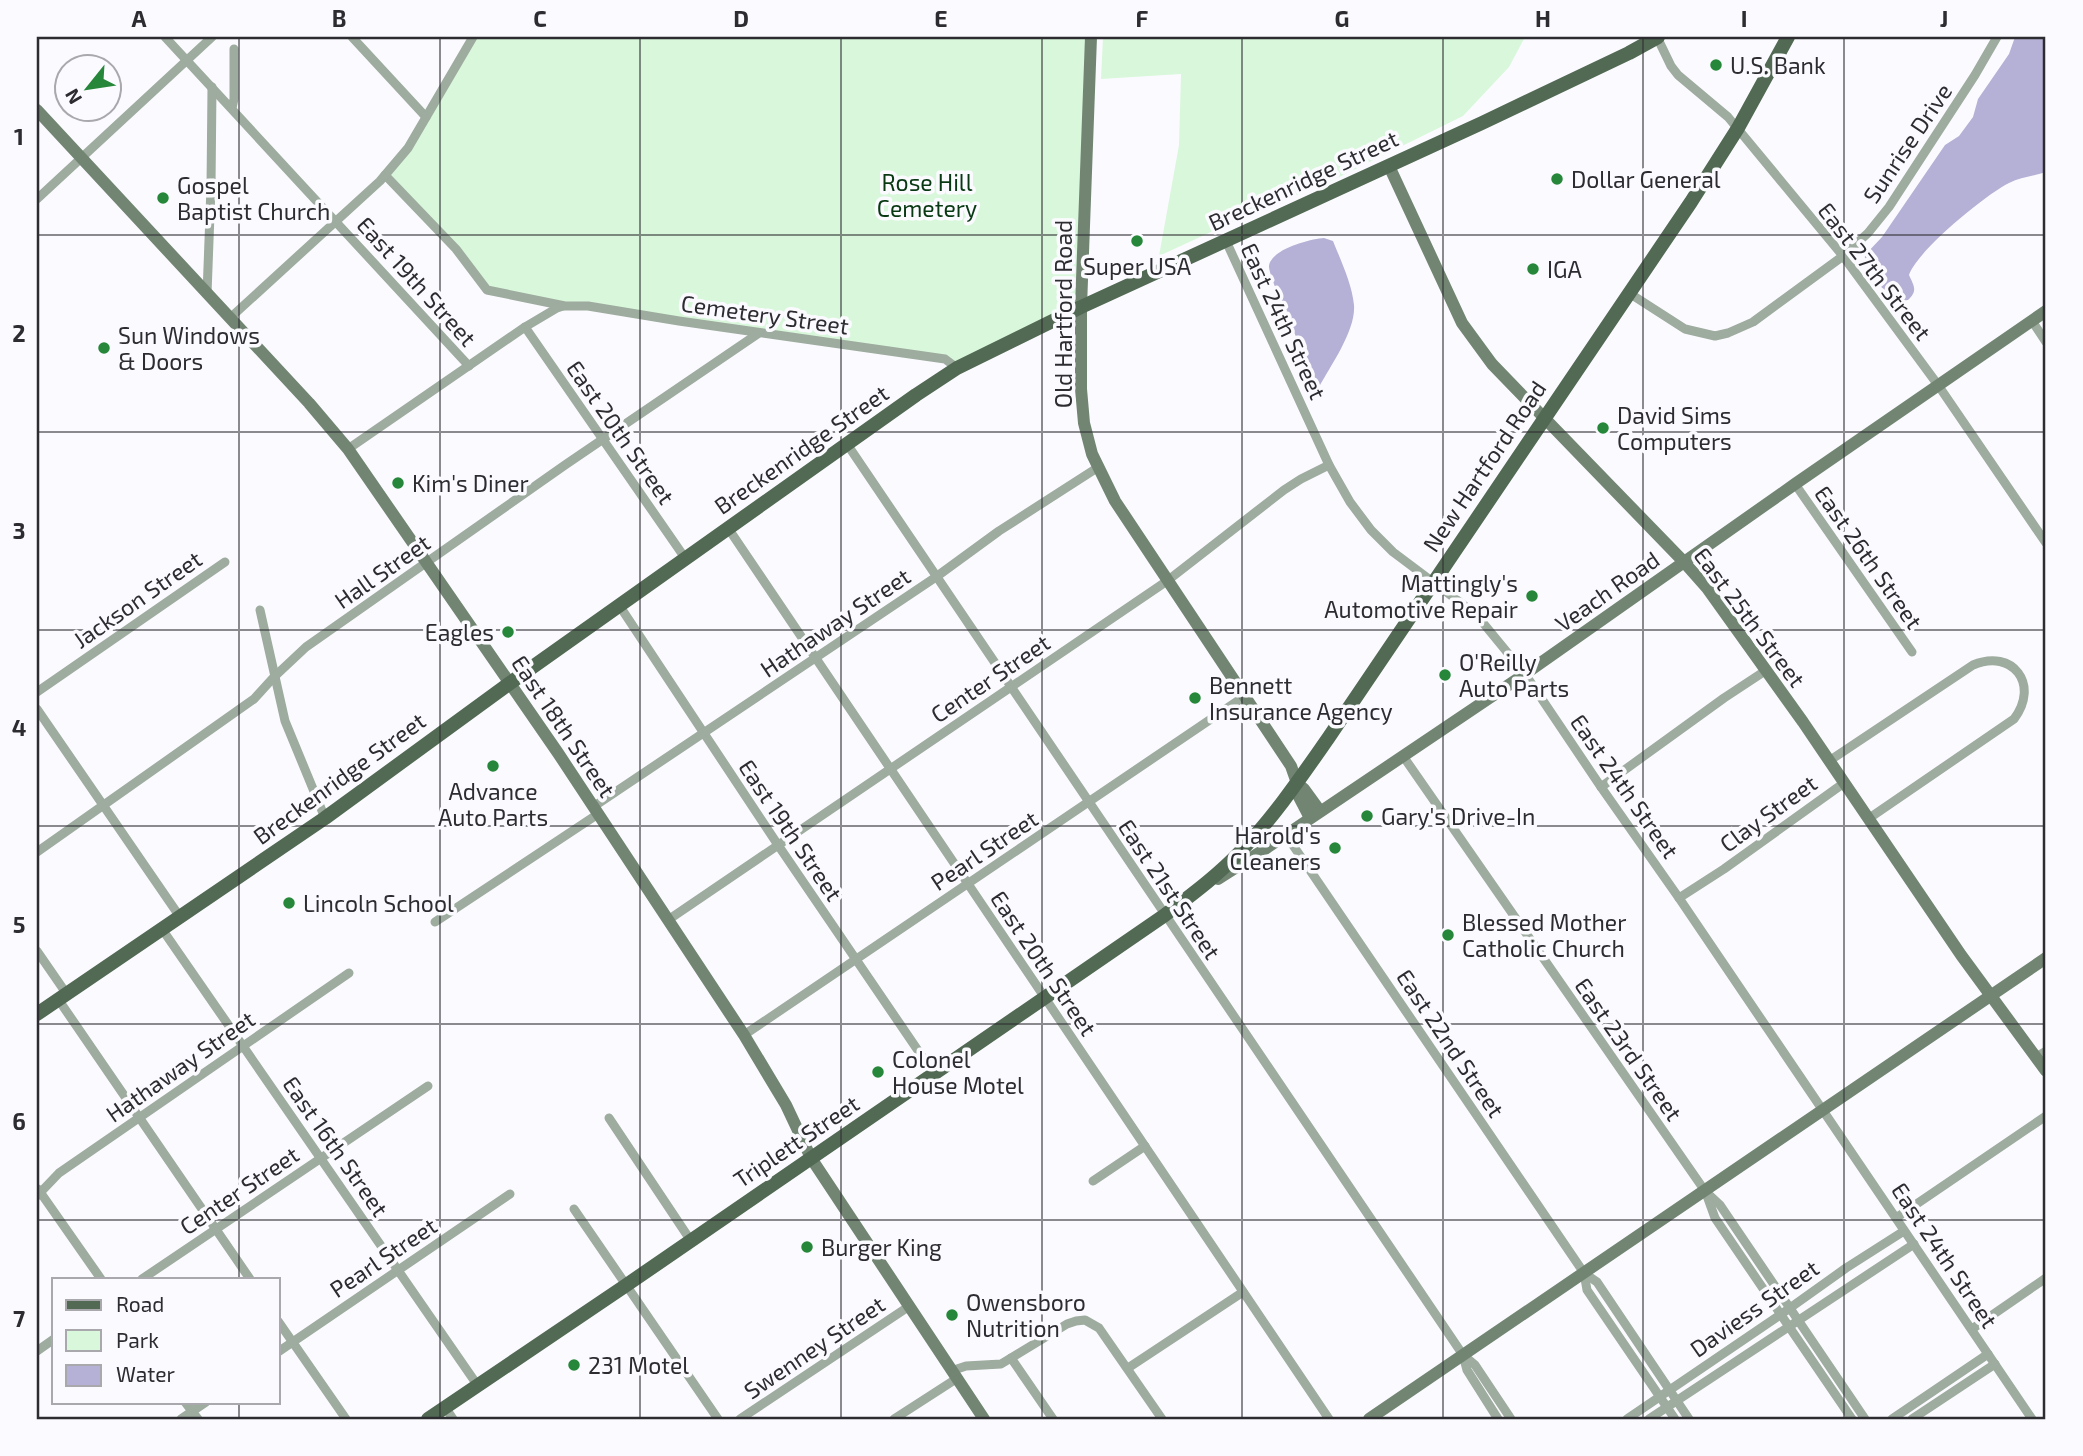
<svg xmlns="http://www.w3.org/2000/svg" width="2083" height="1456" font-family="'Exo 2',sans-serif">
<style>
.green{fill:#d9f7db}
.water{fill:#b5b0d5}
.lines{fill:none;stroke-linecap:round;stroke-linejoin:round}
.street{stroke:#9eab9f;stroke-width:9}
.secondary{stroke:#728573;stroke-width:12}
.primary{stroke:#526954;stroke-width:14}
.grid{fill:none;stroke:#2d2d31;stroke-width:2;stroke-opacity:0.55}
.poi-dot{fill:#26873a;stroke:#fbfbff;stroke-width:2.5}
.labels{text-anchor:middle;dominant-baseline:central;stroke-width:7;stroke-linejoin:round;paint-order:stroke}
.poi-label{font-size:23px;fill:#2d2d31;stroke:#fbfbff;text-anchor:start}
.street-label{font-size:23px;fill:#2d2d31;stroke:#fbfbff}
.park-label{font-size:23px;fill:#093913;stroke:#fbfbff}
.neatline{fill:none;stroke:#2d2d31;stroke-width:2.5}
.grid-label{font-size:23px;text-anchor:middle;font-weight:bold;fill:#2d2d31}
</style>
<rect width="100%" height="100%" fill="#fbfbff"/>
<g class="green">
<polygon points="473,37 1091,37 1081,307 957,368 945,359 838,344 487,290 385,175 399,160"/>
<polygon points="1103,37 1525,37 1509,67 1463,116 1331,181 1239,219 1159,256 1179,145 1181,74 1101,79"/>
</g>
<g class="water">
<path d="M2015 37H2046V172C2034 176 2021 177 2009 183 1985 195 1917 251 1909 275 1914 286 1918 291 1908 300L1899 301C1885 292 1863 273 1865 255L1882 237 1945 145 1959 136 1973 117 1978 99 2009 54Z"/>
<path d="M1324 238 1333 241C1341 261 1352 284 1354 305 1356 330 1331 365 1319 387 1311 369 1268 278 1269 266 1271 249 1310 239 1324 238Z"/>
</g>
<g class="lines">
<g class="street">
<polyline points="165,37 469,366"/>
<polyline points="352,37 426,117"/>
<polyline points="1657,37 1671,66 1678,75 1728,117 1843,256 1938,385 2046,543"/>
<polyline points="232,108 234,99 234,49"/>
<polyline points="385,175 456,249 487,290 565,306 588,306 679,321 945,359 957,368"/>
<polyline points="37,199 212,37"/>
<polyline points="1226,241 1329,465 1350,502 1371,530 1393,552 1461,603 1479,618 1525,674 1601,787 1679,898 2032,1419"/>
<polyline points="1629,293 1685,329 1715,336 1728,333 1753,322 1843,256 1868,233 1889,207 1975,75 1997,37"/>
<polyline points="207,294 211,187 212,87"/>
<polyline points="230,318 380,181 408,148 473,37"/>
<polyline points="2032,321 2046,342"/>
<polyline points="525,327 685,558"/>
<polyline points="847,444 1463,1355 1475,1365 1511,1419"/>
<polyline points="348,449 525,327 557,308 563,306"/>
<polyline points="1795,484 1912,652"/>
<polyline points="728,528 1329,1419"/>
<polyline points="619,605 778,845 934,1074"/>
<polyline points="260,610 285,721 325,818"/>
<polyline points="37,692 225,562"/>
<polyline points="37,709 180,917"/>
<polyline points="1403,756 1705,1191 1720,1205 1865,1419"/>
<path d="M1829 761 1973 665C2013 648 2040 685 2014 719L1868 819"/>
<polyline points="1601,787 1724,698 1765,671"/>
<polyline points="593,807 936,577 999,531 1097,468"/>
<polyline points="1286,835 1584,1273 1597,1282 1689,1419"/>
<polyline points="37,852 254,699 274,677 306,647 565,465 759,333"/>
<polyline points="1679,898 1724,869 1844,783"/>
<polyline points="668,920 1167,581 1284,490 1301,479 1329,465"/>
<polyline points="435,922 598,814"/>
<polyline points="162,929 478,1386"/>
<polyline points="37,951 66,993"/>
<polyline points="58,999 250,1279"/>
<polyline points="744,1035 1245,696"/>
<polyline points="2036,1057 2046,1051"/>
<polyline points="609,1118 691,1241"/>
<polyline points="1093,1181 1145,1146"/>
<polyline points="38,1189 101,1279"/>
<polyline points="1706,1193 1715,1218 1852,1419"/>
<polyline points="37,1196 59,1173 349,973"/>
<polyline points="574,1209 718,1419"/>
<polyline points="1896,1218 2046,1116"/>
<polyline points="1584,1273 1587,1290 1675,1419"/>
<polyline points="142,1279 428,1086"/>
<polyline points="278,1321 346,1419"/>
<polyline points="1972,1329 2046,1278"/>
<polyline points="37,1351 54,1339"/>
<polyline points="278,1352 510,1194"/>
<polyline points="1463,1355 1467,1370 1498,1419"/>
<polyline points="1011,1358 1053,1419"/>
<polyline points="1128,1368 1243,1292"/>
<polyline points="951,1371 966,1366 1001,1364 1067,1324 1076,1321 1085,1320 1099,1328 1162,1419"/>
<polyline points="185,1402 198,1419"/>
<polyline points="445,1407 453,1419"/>
<polyline points="181,1419 206,1402"/>
<polyline points="740,1419 908,1307"/>
<polyline points="894,1419 956,1379"/>
<polyline points="1627,1419 1780,1315 1846,1268 1904,1231"/>
<polyline points="1649,1419 1914,1244"/>
<polyline points="1892,1419 1988,1354"/>
<polyline points="1912,1419 1995,1364"/>
</g>
<g class="secondary">
<polyline points="1091,37 1081,307 1081,389 1084,423 1092,454 1115,501 1291,766 1297,783 1298,795 1310,818"/>
<polyline points="37,110 309,403 348,449 558,753 744,1035 786,1105 811,1158 984,1419"/>
<polyline points="1389,166 1462,323 1492,364 1684,562 1707,588 1803,722 1961,955 2046,1071"/>
<polyline points="1297,783 1304,789 1320,811"/>
<polyline points="1218,879 1265,849 1525,674 1795,484 2046,311"/>
<polyline points="1369,1419 2046,958"/>
</g>
<g class="primary">
<polyline points="37,1014 325,818 510,683 916,395 957,368 1081,307 1482,123 1629,53 1658,37"/>
<path d="M428 1419 625 1286 1165 915C1191 895 1217 876 1240 852 1274 817 1301 777 1329 737L1691 202 1738 128 1788 37"/>
</g>
</g>
<path class="grid" d="M239 37V1279M440 37V1419M640 37V1419M841 37V1419M1042 37V1419M1242 37V1419M1443 37V1419M1643 37V1419M1844 37V1419M37 235H2046M37 432H2046M37 630H2046M37 826H2046M37 1024H2046M37 1220H2046M239 1402V1419"/>
<g class="poi-dot">
<circle cx="1716" cy="65" r="7"/>
<circle cx="1557" cy="179" r="7"/>
<circle cx="163" cy="198" r="7"/>
<circle cx="1137" cy="241" r="7"/>
<circle cx="1533" cy="269" r="7"/>
<circle cx="104" cy="348" r="7"/>
<circle cx="1603" cy="428" r="7"/>
<circle cx="398" cy="483" r="7"/>
<circle cx="1532" cy="596" r="7"/>
<circle cx="508" cy="632" r="7"/>
<circle cx="1445" cy="675" r="7"/>
<circle cx="1195" cy="698" r="7"/>
<circle cx="493" cy="766" r="7"/>
<circle cx="1367" cy="816" r="7"/>
<circle cx="1335" cy="848" r="7"/>
<circle cx="289" cy="903" r="7"/>
<circle cx="1448" cy="935" r="7"/>
<circle cx="878" cy="1072" r="7"/>
<circle cx="807" cy="1247" r="7"/>
<circle cx="952" cy="1315" r="7"/>
<circle cx="574" cy="1365" r="7"/>
</g>
<g class="labels">
<g class="poi-label">
<text x="1730" y="65">U.S. Bank</text>
<text x="1571" y="179">Dollar General</text>
<text x="177" y="185">Gospel<tspan x="177" dy="26">Baptist Church</tspan></text>
<text x="1137" y="266" text-anchor="middle">Super USA</text>
<text x="1547" y="269">IGA</text>
<text x="118" y="335">Sun Windows<tspan x="118" dy="26">&amp; Doors</tspan></text>
<text x="1617" y="415">David Sims<tspan x="1617" dy="26">Computers</tspan></text>
<text x="412" y="483">Kim's Diner</text>
<text x="1518" y="583" text-anchor="end">Mattingly's<tspan x="1518" dy="26">Automotive Repair</tspan></text>
<text x="494" y="632" text-anchor="end">Eagles</text>
<text x="1459" y="662">O'Reilly<tspan x="1459" dy="26">Auto Parts</tspan></text>
<text x="1209" y="685">Bennett<tspan x="1209" dy="26">Insurance Agency</tspan></text>
<text x="493" y="791" text-anchor="middle">Advance<tspan x="493" dy="26">Auto Parts</tspan></text>
<text x="1381" y="816">Gary's Drive-In</text>
<text x="1321" y="835" text-anchor="end">Harold's<tspan x="1321" dy="26">Cleaners</tspan></text>
<text x="303" y="903">Lincoln School</text>
<text x="1462" y="922">Blessed Mother<tspan x="1462" dy="26">Catholic Church</tspan></text>
<text x="892" y="1059">Colonel<tspan x="892" dy="26">House Motel</tspan></text>
<text x="821" y="1247">Burger King</text>
<text x="966" y="1302">Owensboro<tspan x="966" dy="26">Nutrition</tspan></text>
<text x="588" y="1365">231 Motel</text>
</g>
<g class="street-label">
<text transform="translate(1907 143) rotate(-56)">Sunrise Drive</text>
<text transform="translate(1303 180) rotate(-25)">Breckenridge Street</text>
<text transform="translate(1875 271) rotate(52)">East 27th Street</text>
<text transform="translate(417 281) rotate(48)">East 19th Street</text>
<text transform="translate(765 314) rotate(8)">Cemetery Street</text>
<text transform="translate(1063 314) rotate(-90)">Old Hartford Road</text>
<text transform="translate(1284 321) rotate(65)">East 24th Street</text>
<text transform="translate(621 432) rotate(55)">East 20th Street</text>
<text transform="translate(801 449) rotate(-35)">Breckenridge Street</text>
<text transform="translate(1484 466) rotate(-56)">New Hartford Road</text>
<text transform="translate(1869 557) rotate(55)">East 26th Street</text>
<text transform="translate(382 571) rotate(-35)">Hall Street</text>
<text transform="translate(1607 591) rotate(-35)">Veach Road</text>
<text transform="translate(137 599) rotate(-35)">Jackson Street</text>
<text transform="translate(1750 617) rotate(53)">East 25th Street</text>
<text transform="translate(835 622) rotate(-34)">Hathaway Street</text>
<text transform="translate(990 678) rotate(-34)">Center Street</text>
<text transform="translate(564 726) rotate(56)">East 18th Street</text>
<text transform="translate(339 778) rotate(-36)">Breckenridge Street</text>
<text transform="translate(1625 786) rotate(55)">East 24th Street</text>
<text transform="translate(1768 813) rotate(-36)">Clay Street</text>
<text transform="translate(791 830) rotate(56)">East 19th Street</text>
<text transform="translate(984 850) rotate(-34)">Pearl Street</text>
<text transform="translate(1170 889) rotate(56)">East 21st Street</text>
<text transform="translate(1044 963) rotate(56)">East 20th Street</text>
<text transform="translate(1451 1043) rotate(56)">East 22nd Street</text>
<text transform="translate(1629 1049) rotate(55)">East 23rd Street</text>
<text transform="translate(180 1066) rotate(-35)">Hathaway Street</text>
<text transform="translate(796 1141) rotate(-34)">Triplett Street</text>
<text transform="translate(336 1146) rotate(55)">East 16th Street</text>
<text transform="translate(239 1190) rotate(-34)">Center Street</text>
<text transform="translate(1945 1255) rotate(56)">East 24th Street</text>
<text transform="translate(383 1257) rotate(-34)">Pearl Street</text>
<text transform="translate(1754 1308) rotate(-35)">Daviess Street</text>
<text transform="translate(814 1347) rotate(-34)">Swenney Street</text>
</g>
<g class="park-label">
<text x="927" y="182">Rose Hill<tspan x="927" dy="26">Cemetery</tspan></text>
</g>
</g>
<rect width="2083" height="1456" fill="none" stroke="#fbfbff" stroke-width="77"/>
<rect x="52" y="1278" width="228" height="126" fill="#fbfbff" stroke="#a9a9ad" stroke-width="2"/>
<rect x="66" y="1300" width="35" height="10" fill="#526954" stroke="#a9a9ad" stroke-width="2"/>
<text x="116" y="1312" font-size="21" fill="#2d2d31">Road</text>
<rect x="66" y="1330" width="35" height="21" fill="#d9f7db" stroke="#a9a9ad" stroke-width="2"/>
<text x="116" y="1348" font-size="21" fill="#2d2d31">Park</text>
<rect x="66" y="1365" width="35" height="21" fill="#b5b0d5" stroke="#a9a9ad" stroke-width="2"/>
<text x="116" y="1382" font-size="21" fill="#2d2d31">Water</text>
<g transform="translate(88 88) rotate(240)"><circle r="33" fill="#fbfbff" stroke="#a9a9ad" stroke-width="2"/>
<path d="M0-5L12 26L0 18L-12 26Z" fill="#26873a"/>
<text y="-10" font-size="19" font-weight="bold" text-anchor="middle" fill="#2d2d31">N</text>
</g>
<rect x="38" y="38" width="2006" height="1380" class="neatline"/>
<g class="grid-label">
<text x="139" y="27">A</text>
<text x="339" y="27">B</text>
<text x="540" y="27">C</text>
<text x="741" y="27">D</text>
<text x="941" y="27">E</text>
<text x="1142" y="27">F</text>
<text x="1342" y="27">G</text>
<text x="1543" y="27">H</text>
<text x="1744" y="27">I</text>
<text x="1944" y="27">J</text>
<text x="19" y="145">1</text>
<text x="19" y="342">2</text>
<text x="19" y="539">3</text>
<text x="19" y="736">4</text>
<text x="19" y="933">5</text>
<text x="19" y="1130">6</text>
<text x="19" y="1327">7</text>
</g>
</svg>
